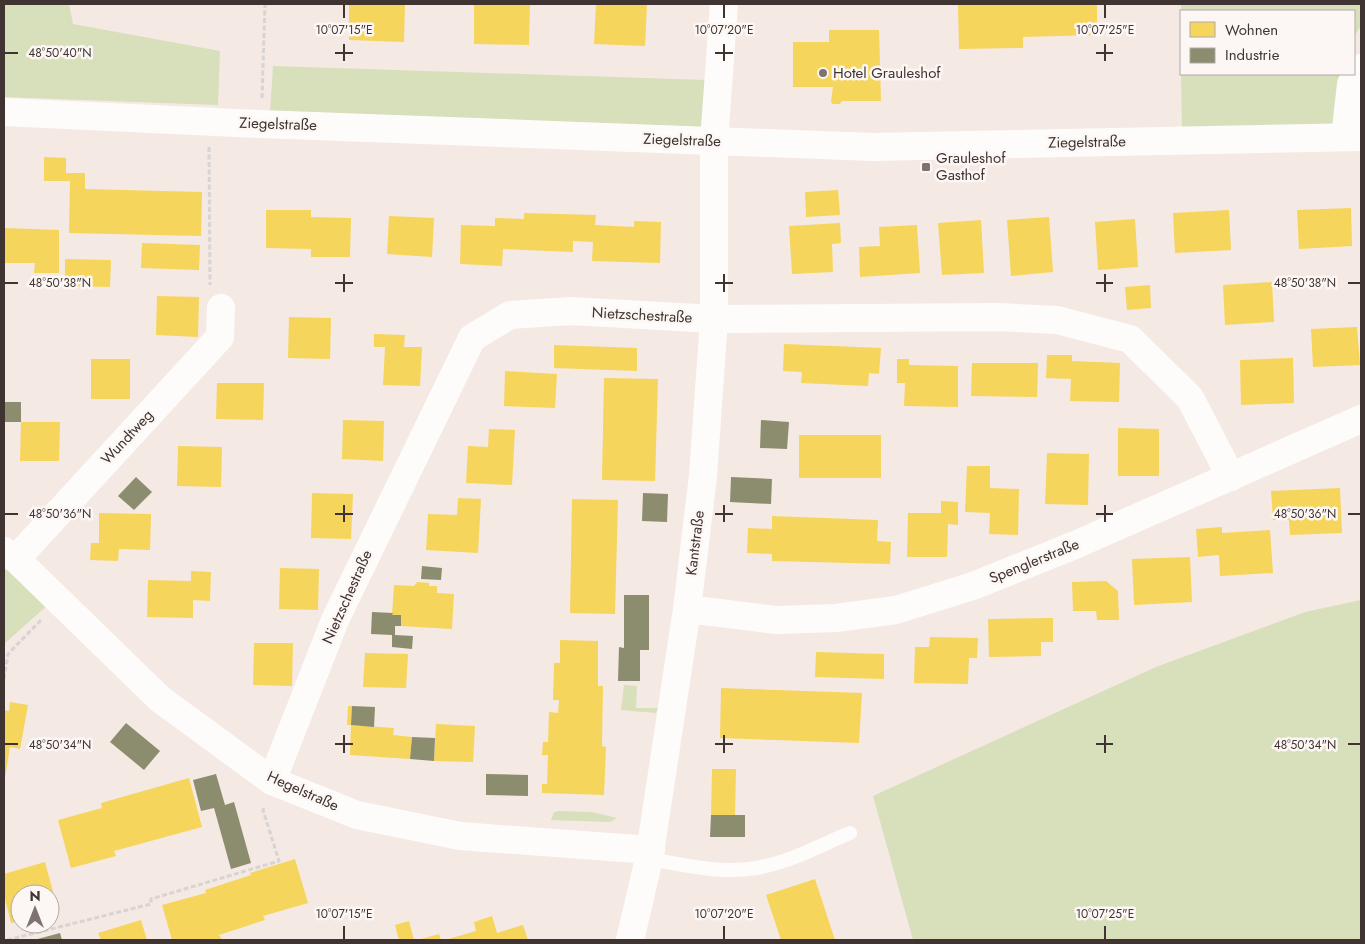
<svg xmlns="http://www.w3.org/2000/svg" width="1365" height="944" font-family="Jost,sans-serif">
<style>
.green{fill:#d7dfbb}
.homes{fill:#f6d55c}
.industry{fill:#8c8c6e}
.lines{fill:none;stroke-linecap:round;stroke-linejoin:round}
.path{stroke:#d7d4d3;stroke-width:3;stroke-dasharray:5 2.5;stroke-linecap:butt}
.service{stroke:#fefcfb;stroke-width:14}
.minor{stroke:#fefcfb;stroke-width:28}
.secondary{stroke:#fefcfb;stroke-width:28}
.ticks{fill:none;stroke:#3f3431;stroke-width:2}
.poi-dot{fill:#7f7370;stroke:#fcf7f5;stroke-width:2}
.labels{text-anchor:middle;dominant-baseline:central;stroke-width:5;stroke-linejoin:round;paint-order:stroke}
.poi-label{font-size:15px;fill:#3f3431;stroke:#fcf7f5;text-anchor:start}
.street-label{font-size:15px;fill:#3f3431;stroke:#fcf7f5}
.ticks-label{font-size:12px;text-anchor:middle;fill:#3f3431;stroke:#fcf7f5;stroke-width:5;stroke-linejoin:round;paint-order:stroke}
</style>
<rect width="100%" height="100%" fill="#f5e9e4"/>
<g class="green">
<polygon points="4,4 69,4 73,24 220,51 218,105 4,97"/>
<polygon points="1181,4 1361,4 1361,26 1354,36 1354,11 1181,11 1181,22"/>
<polygon points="273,66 706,80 703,129 270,113"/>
<polygon points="1181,74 1345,74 1337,127 1182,129"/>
<polygon points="4,563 51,602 4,644"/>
<polygon points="1361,600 1361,940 913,940 873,796 1156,667 1305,612"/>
<polygon points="624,685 637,686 636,708 658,708 656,713 621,710"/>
<polygon points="560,811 592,812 617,818 610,822 551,820 554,812"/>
</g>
<g class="homes">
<polygon points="349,4 405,4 404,42 349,40"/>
<polygon points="474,4 530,4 529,45 474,44"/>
<polygon points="596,4 647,4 645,46 594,44"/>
<polygon points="958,4 1097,4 1097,35 1023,37 1023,48 959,49"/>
<polygon points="829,30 879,30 881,101 842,101 840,104 833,104 831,102 833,87 793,87 793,42 829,42"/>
<polygon points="44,157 66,158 66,173 85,173 85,189 202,192 201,236 69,233 70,181 44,181"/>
<polygon points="838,190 840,215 806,217 805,192"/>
<polygon points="1351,208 1352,246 1299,249 1297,210"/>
<polygon points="266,210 311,210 311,217 351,218 350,257 311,257 311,249 266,248"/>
<polygon points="1229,210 1231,250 1175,253 1173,213"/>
<polygon points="524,213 596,215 595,225 634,227 634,221 661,222 660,263 592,261 593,242 573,241 573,252 503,249 502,266 460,264 461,225 495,226 495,218 524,219"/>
<polygon points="389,216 434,218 432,257 387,254"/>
<polygon points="1049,217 1053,272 1011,276 1007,220"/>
<polygon points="1135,219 1138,267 1098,270 1095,222"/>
<polygon points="981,220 984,273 942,275 938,223"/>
<polygon points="840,223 841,243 832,244 833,272 792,274 789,226"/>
<polygon points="917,225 920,273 860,277 859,247 880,246 879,227"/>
<polygon points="4,228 59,230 59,273 34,273 35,263 4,263"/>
<polygon points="142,243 200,245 199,270 141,268"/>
<polygon points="65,259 111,260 110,287 65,286"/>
<polygon points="1272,282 1274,322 1225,325 1223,285"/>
<polygon points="1150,285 1151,308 1127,310 1125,287"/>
<polygon points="157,296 199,297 198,337 156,335"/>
<polygon points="289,317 331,318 330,359 288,358"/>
<polygon points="1357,327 1360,365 1313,367 1311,329"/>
<polygon points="374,334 405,335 404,347 422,347 420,386 383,385 385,347 374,347"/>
<polygon points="784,344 881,348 879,374 869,373 868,386 801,383 802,372 783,371"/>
<polygon points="554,345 637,348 637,371 554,368"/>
<polygon points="1047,355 1072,355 1072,361 1120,363 1119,402 1070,401 1071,379 1046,378"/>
<polygon points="1293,358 1294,403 1241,405 1240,360"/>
<rect x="91" y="359" width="39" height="40"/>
<polygon points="897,359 909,359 909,365 958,366 958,407 904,406 905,383 897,383"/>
<polygon points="972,363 1038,363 1037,397 971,396"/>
<polygon points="505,371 557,374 555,408 504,406"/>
<polygon points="604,378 658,379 655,481 602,480"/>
<polygon points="217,383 264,383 263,420 216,419"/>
<polygon points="343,420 384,421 383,461 342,459"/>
<polygon points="21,422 60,422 59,461 20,461"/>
<polygon points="1118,428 1159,429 1159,476 1118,476"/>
<polygon points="489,429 515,430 512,485 466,483 468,446 488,447"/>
<rect x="799" y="435" width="82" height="43"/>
<polygon points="178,446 222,447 221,487 177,486"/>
<polygon points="1047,453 1089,454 1088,505 1045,504"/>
<polygon points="967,466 990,466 990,488 1019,489 1018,535 989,534 990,513 965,512"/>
<polygon points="1340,488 1342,533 1290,535 1289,520 1273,520 1271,491"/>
<polygon points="312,493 353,494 351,539 311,538"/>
<polygon points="458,498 481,499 478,553 426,550 428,514 457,515"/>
<polygon points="572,499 618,500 615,614 570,613"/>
<polygon points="941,501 958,502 958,525 948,524 947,557 907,557 908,513 941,513"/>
<polygon points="99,513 151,514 150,550 119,549 118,561 90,560 91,543 99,543"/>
<polygon points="772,516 878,520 877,541 891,542 890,564 772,561 772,554 747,553 748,528 772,529"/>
<polygon points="1222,527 1222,533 1270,530 1273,573 1220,576 1219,555 1198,557 1196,529"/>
<polygon points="1190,557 1192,602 1134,605 1132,559"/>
<polygon points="280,568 319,569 318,610 279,609"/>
<polygon points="191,571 211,572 210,601 193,600 193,618 147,617 148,580 191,581"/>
<polygon points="1106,581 1118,591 1119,620 1097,620 1096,611 1073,611 1072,582"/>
<polygon points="417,582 429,583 429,586 437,586 437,593 454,594 452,629 401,626 401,615 392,615 394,585 414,586"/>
<polygon points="1053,618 1053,642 1041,642 1041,656 989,657 988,619"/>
<polygon points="930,637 978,638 977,658 969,658 968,684 914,683 915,647 929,647"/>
<polygon points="560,640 598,641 598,686 603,686 602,746 606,747 604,795 542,793 542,784 547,784 548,755 542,755 543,742 548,742 549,712 558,713 559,700 553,700 554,663 560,663"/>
<polygon points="254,643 293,643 292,686 253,685"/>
<polygon points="816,652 884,654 884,679 815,677"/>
<polygon points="365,653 408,654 406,688 363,687"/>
<polygon points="721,688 862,693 859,743 720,738"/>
<polygon points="10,702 28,705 20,749 10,747 5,778 4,710 9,711"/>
<polygon points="348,706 352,706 351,725 347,725"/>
<polygon points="436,724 475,726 473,762 434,761"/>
<polygon points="351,725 394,728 393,735 412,737 410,759 350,755"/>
<polygon points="712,769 736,769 735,815 711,815"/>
<polygon points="189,778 202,827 114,851 116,856 71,868 58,820 102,808 101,803"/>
<polygon points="295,859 308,903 263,916 265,920 219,935 222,939 218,940 172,940 162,905 206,893 205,890 251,875 250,873"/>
<polygon points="45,862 58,910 50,912 50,894 20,894 20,921 11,923 4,895 4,874"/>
<polygon points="815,879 835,940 781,940 766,895"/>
<polygon points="492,916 497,933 523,925 528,940 445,940 476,931 474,922"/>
<polygon points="141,920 147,940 101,940 98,933"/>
<polygon points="409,921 414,940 399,940 395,925"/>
<polygon points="439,934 441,940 418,940"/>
</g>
<g class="industry">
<rect x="4" y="402" width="17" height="20"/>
<polygon points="761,420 789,422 787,449 760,448"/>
<polygon points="136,477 152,492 134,510 118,496"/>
<polygon points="731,477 772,479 771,504 730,502"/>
<polygon points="643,493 668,494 667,522 642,521"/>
<polygon points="422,566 442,568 441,580 421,579"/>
<polygon points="624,595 649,595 649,650 640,650 640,681 618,681 619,647 624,648"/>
<polygon points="372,612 393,613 392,615 401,615 401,626 395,626 395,635 413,636 412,649 392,647 392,635 371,634"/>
<polygon points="352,706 375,707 374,727 351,725"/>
<polygon points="126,723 160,751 144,770 110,742"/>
<polygon points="412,737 435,738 434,761 410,759"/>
<polygon points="216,774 225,805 234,802 251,863 231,869 214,808 201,811 193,780"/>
<polygon points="486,774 528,775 528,796 486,795"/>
<polygon points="711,815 745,815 745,837 710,837"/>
<polygon points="60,933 62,940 34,940"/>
</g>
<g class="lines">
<g class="path">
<polyline points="262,98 265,4"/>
<polyline points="209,147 210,285"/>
<polyline points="4,679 8,654 42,619"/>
<polyline points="7,940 151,904 151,899 279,861 263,810 264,806"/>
</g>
<path class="service" d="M649 859C684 865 721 874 756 868 789 863 820 845 850 833"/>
<g class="minor">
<polyline points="1345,137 1351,84 1361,68"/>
<polyline points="4,551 16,559 160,699 272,781 357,815 460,836 651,850"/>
<polyline points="16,559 220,337 221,308"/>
<polyline points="687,609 776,620 836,618 896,610 973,586 1075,545 1361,419"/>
<polyline points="272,781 335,620 472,338 510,315 571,311 714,319 998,317 1057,320 1130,339 1190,398 1231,477"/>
<polyline points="630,940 649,859 687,609 703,476 714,319 714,141 724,4"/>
</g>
<polyline class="secondary" points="4,112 237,123 873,147 1361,137"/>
</g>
<path class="ticks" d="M344 5V18M724 5V18M1105 5V18M344 44V61M724 44V61M1105 44V61M5 53H18M335 53H353M715 53H733M1096 53H1113M344 274V292M724 274V292M1105 274V292M5 283H18M335 283H353M715 283H733M1096 283H1113M1348 283H1360M344 505V522M724 505V522M1105 505V522M5 514H18M335 514H353M715 514H733M1096 514H1113M1348 514H1360M344 735V753M724 735V753M1105 735V753M5 744H18M335 744H353M715 744H733M1096 744H1113M1348 744H1360M344 926V939M724 926V939M1105 926V939"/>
<g class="poi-dot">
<circle cx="823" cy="73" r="5"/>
<rect x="921" y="162" width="10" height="10" rx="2.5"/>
</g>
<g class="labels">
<g class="poi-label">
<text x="833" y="73">Hotel Grauleshof</text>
<text x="936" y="158">Grauleshof<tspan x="936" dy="17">Gasthof</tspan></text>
</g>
<g class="street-label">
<text transform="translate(278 124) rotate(2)">Ziegelstraße</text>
<text transform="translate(682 140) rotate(2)">Ziegelstraße</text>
<text transform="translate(1087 142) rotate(-1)">Ziegelstraße</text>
<text transform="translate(642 315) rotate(3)">Nietzschestraße</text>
<text transform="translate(127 437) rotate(-47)">Wundtweg</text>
<text transform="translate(695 543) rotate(-83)">Kantstraße</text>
<text transform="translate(1034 561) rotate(-22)">Spenglerstraße</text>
<text transform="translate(347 597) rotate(-66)">Nietzschestraße</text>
<text transform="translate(303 791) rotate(24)">Hegelstraße</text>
</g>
</g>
<g class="ticks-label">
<text x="344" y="34">10°07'15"E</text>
<text x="724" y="34">10°07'20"E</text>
<text x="1105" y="34">10°07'25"E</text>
<text x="60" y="57">48°50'40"N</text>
<text x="60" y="287">48°50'38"N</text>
<text x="1305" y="287">48°50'38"N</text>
<text x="60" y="518">48°50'36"N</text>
<text x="1305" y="518">48°50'36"N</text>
<text x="60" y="749">48°50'34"N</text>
<text x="1305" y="749">48°50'34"N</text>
<text x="344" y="918">10°07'15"E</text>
<text x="724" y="918">10°07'20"E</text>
<text x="1105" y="918">10°07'25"E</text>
</g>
<rect width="1365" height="944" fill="none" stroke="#3f3431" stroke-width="10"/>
<rect x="1180" y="10" width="175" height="65" fill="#fcf7f5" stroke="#b0a9a7"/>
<rect x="1190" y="22" width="25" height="15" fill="#f6d55c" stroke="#b0a9a7"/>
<text x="1225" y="35" font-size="15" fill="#3f3431">Wohnen</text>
<rect x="1190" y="48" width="25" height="15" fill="#8c8c6e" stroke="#b0a9a7"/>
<text x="1225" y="60" font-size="15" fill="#3f3431">Industrie</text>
<g transform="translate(35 909)"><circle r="24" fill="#fcf7f5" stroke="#b0a9a7"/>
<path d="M0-4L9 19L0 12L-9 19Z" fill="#7f7370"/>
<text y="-8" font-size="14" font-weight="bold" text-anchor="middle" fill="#3f3431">N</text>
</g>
</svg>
